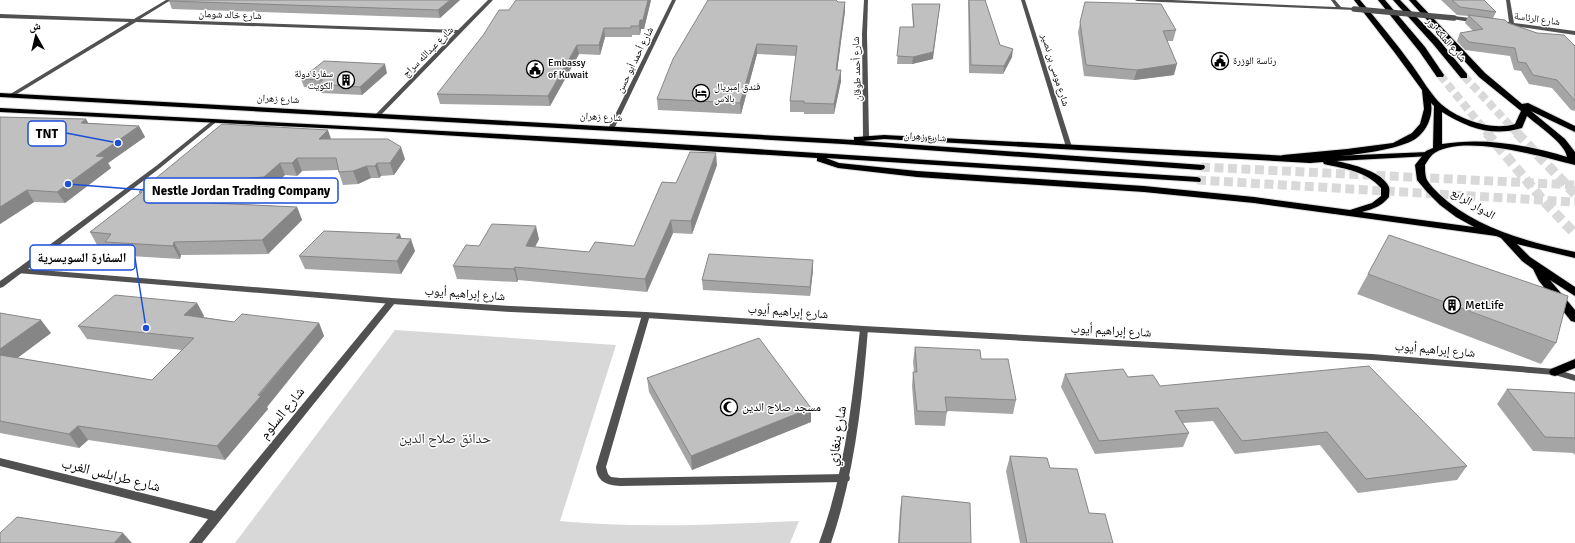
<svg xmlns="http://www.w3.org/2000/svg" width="1575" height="543" font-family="Signika,'Noto Naskh Arabic',sans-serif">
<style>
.green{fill:#d8d8d8}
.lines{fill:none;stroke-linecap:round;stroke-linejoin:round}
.primary-tunnel{stroke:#d9d9d9;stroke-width:9;stroke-dasharray:9 4.5;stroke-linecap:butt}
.trunk-tunnel-far1{stroke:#d9d9d9;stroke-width:8;stroke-dasharray:8 4;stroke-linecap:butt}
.trunk-tunnel{stroke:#d9d9d9;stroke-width:10;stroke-dasharray:10 5;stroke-linecap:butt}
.primary-casing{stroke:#dbdbdb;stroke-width:2}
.trunk-casing{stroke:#dbdbdb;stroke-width:2}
.service{fill:#515151;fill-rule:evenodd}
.minor{fill:#515151;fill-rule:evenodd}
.tertiary{fill:#515151;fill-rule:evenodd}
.primary{fill:#000;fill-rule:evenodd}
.trunk{fill:#000;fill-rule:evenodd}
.minor-bridge{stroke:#515151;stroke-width:5.5}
.wall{fill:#a5a5a5}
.shaded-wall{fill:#868686}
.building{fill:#c0c0c0;stroke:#868686}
.labels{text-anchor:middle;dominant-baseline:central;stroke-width:3;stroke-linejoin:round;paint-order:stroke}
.far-street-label{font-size:10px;fill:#000;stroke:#fff}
.far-poi-label{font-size:10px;fill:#000;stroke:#fff;text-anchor:start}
.street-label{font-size:12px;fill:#000;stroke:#fff}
.poi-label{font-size:12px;fill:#000;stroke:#fff;text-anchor:start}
.near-street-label{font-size:14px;fill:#000;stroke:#fff}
.near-park-label{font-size:14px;fill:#2f2f2f;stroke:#fff}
.leader{fill:none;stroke:#1d4ed8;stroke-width:1.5}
.callout-dot{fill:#1d4ed8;stroke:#fff;stroke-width:1.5}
.callout{fill:#fff;stroke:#1d4ed8;stroke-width:1.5}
.callout-label{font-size:13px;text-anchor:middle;font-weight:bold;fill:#000}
</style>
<rect width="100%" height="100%" fill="#fff"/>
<path class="green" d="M395 330 616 345 560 521C640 529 720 524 799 521L790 543H235Z"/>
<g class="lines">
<g class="primary-tunnel">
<polyline points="1201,167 1575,185"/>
<polyline points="1197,180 1575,202"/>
</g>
<g class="trunk-tunnel-far1">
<polyline points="1440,75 1488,134"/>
<polyline points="1464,76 1518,134"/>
</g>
<g class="trunk-tunnel">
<polyline points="1487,133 1542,199 1575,234"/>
<polyline points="1517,133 1575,194"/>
</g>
<g class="primary-casing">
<path id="primary" d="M0 93 854 140V137H857L884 135 1310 157 1428 152 1432 154 1431 156 1336 161C1351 164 1382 171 1389 187 1390 190 1389 194 1389 197 1382 206 1373 209 1362 212L1496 230 1501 233 1496 236 1254 203 1144 192 917 177 838 168 817 161V158L361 130 0 112V108L613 140 1197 177 1200 178 1201 180 1200 182 826 158 839 163 917 171 1144 186 1254 197 1350 210 1372 203 1381 196V188C1366 171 1345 169 1324 164L1323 162 1310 163 884 139 863 141 1204 165 1205 167 1204 169 1201 170 843 144 0 97Z"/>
</g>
<g class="trunk-casing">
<g id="trunk">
<path d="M1354 0H1360C1378 21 1396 43 1412 65 1420 76 1432 96 1441 104 1459 120 1493 131 1515 124L1521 111 1479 77 1409 0H1416L1485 73 1522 104 1528 103 1575 126V132L1531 111 1565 139 1575 152V165C1543 157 1459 132 1432 155 1429 158 1427 162 1425 165 1425 170 1425 176 1427 180 1430 185 1435 190 1439 194 1475 228 1528 242 1575 252V258L1517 244 1530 257 1575 287V296L1550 280 1575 310V322L1571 321 1539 281 1533 269 1522 261 1501 238 1474 227 1456 217 1440 205 1427 192 1417 180 1415 165 1426 151 1433 148 1434 106 1431 103C1433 115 1428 128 1419 136 1399 155 1312 158 1283 161L1278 158 1283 155 1347 149 1393 143 1412 133 1420 124 1424 109 1422 90 1395 53ZM1442 112C1468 128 1492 137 1522 128L1527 116C1537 125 1565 143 1567 157 1527 145 1484 137 1442 144Z"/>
<polygon points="1378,0 1385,0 1425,47 1444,75 1443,77 1437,77 1419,51"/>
<polygon points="1393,0 1400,0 1439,40 1467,74 1467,78 1461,78 1433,44"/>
<polygon points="1575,359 1575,368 1555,376 1551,375 1549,372 1551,369"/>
</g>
</g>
<path class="service" d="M646 312 650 315 606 467 608 474 611 477 620 478 845 474 849 475 850 478 849 481 845 482 620 486C607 485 597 482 596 467L642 315Z"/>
<g class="minor">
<polygon points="166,0 171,0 140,19 458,30 488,0 493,0 379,117 377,118 374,116 375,115 455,33 136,22 12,97 8,97 7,96 129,22 0,18 0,14 134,19"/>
<polygon points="672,0 676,0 614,129 613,130 609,130 608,129"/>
<polygon points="864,0 868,0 867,34 869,137 866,139 863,137 862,34"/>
<polygon points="1021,0 1025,0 1072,147 1071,148 1067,148 1066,147"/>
<polygon points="1135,0 1172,0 1336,7 1331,0 1335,0 1341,7 1354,8 1356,9 1354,10 1137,1"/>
<polygon points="1506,0 1510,0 1514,23 1575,31 1575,35 1500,24 1499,23 1502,21 1509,22"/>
<polygon points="1454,16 1477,19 1480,21 1477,23 1452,19 1452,17"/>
<polygon points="17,269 23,269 24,271 3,287 0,288 0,281"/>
<polygon points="392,298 396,301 395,303 202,543 189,543 208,519 0,466 0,458 215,511 389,299"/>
<path d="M864 326 868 329C862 403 855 472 831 543H819C845 472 852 403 860 329Z"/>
</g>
<polygon class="tertiary" points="213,120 215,121 215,123 160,168 28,269 392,298 511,306 646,312 864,326 1372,354 1555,369 1575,375 1575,381 1555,375 1372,360 864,332 646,318 511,312 392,304 17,273 16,271 17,269 156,166"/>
<use href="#primary" class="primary"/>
<use href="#trunk" class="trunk"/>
<polyline class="minor-bridge" points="1354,9 1454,18"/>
</g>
<g class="wall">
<polygon points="460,0 440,18 172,9 169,1"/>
<polygon points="651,0 644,29 641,29 640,35 632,35 632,37 605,37 600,55 579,54 550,106 440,104 437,94 509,10"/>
<polygon points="708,0 838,2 845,2 845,11 837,70 841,81 834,114 804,114 804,112 790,112 790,101 796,56 757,54 741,114 658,110 657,99"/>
<polygon points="968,0 985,0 1000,45 1012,57 1003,74 969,73"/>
<polygon points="1441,0 1484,0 1496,12 1493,18 1508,23 1575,46 1575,111 1571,110 1552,88 1529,84 1521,71 1514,70 1510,56 1465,50 1457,41 1460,33 1473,31 1465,23 1468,16 1457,15"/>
<polygon points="1085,2 1176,30 1173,41 1167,41 1174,75 1134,80 1084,76 1078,32"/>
<polygon points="912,4 933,59 912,64 897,64 900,27 913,27 912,10"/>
<polygon points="387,73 362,95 321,93 320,88 304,87 301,79"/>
<polygon points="0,117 86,119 88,123 139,126 145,137 108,163 111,168 65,203 34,202 0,224"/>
<polygon points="331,139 405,159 394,175 381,176 379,178 371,178 358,184 343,185 338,170 302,171 297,176 285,175 269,190 216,194 216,203 297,207 302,220 268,254 181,255 180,259 113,255 107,246 97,245 90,232 140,194 139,192"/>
<polygon points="717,165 692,234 673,233 647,292 518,280 517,282 457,279 453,266 479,246 539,239 535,247 589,252 634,246 676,183"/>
<polygon points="401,238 415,251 401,274 305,269 299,256"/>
<polygon points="813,270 810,296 703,290 702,280"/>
<polygon points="1368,274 1556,343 1541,364 1357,294"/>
<polygon points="197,303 204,316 203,317 234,322 319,323 324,336 267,407 268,409 225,460 88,440 79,448 0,433 0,313 51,333 17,358 152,380 182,350 87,339 78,326"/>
<polygon points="915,347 981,359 1016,400 1013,414 947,411 945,426 915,425 912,386 913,372 914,372 913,362"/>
<polygon points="1065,374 1128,377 1160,386 1467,466 1457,480 1358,493 1320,445 1235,454 1213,421 1183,423 1189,433 1183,447 1095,454 1061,387"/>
<polygon points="647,378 811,422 692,470 649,392"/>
<polygon points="1507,389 1575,393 1575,455 1573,453 1533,451 1497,404"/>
<polygon points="1010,456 1050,468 1089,513 1113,543 1020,543 1006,471"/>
<polygon points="902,496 971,543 898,543 900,510"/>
</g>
<g class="shaded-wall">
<polygon points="450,0 460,0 440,18 438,10"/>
<polygon points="648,0 651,0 644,29 641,29 640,35 639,26 640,20"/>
<polygon points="845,2 845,11 836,80 836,70"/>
<polygon points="940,4 933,59 912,64 913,57"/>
<polygon points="604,28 605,37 600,55 599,45"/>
<polygon points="757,44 757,54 741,114 740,103"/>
<polygon points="577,45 579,54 550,106 548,96"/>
<polygon points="1013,49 1012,57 1003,74 1004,66"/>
<polygon points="385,64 387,73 362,95 360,87"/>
<polygon points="1177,64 1174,75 1134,80 1137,70"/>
<polygon points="841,70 841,81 834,114 834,104"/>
<polygon points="86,119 92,130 81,123"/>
<polygon points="139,126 145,137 108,163 111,168 65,203 57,192 96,156"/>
<polygon points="328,130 332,142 319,139"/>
<polygon points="401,147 405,159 394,175 390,163"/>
<polygon points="716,153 717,165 692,234 691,221"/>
<polygon points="297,158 302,171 297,176 292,163"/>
<polygon points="280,163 285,175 269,190 264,177"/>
<polygon points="377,163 381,176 379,178 375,166"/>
<polygon points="367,166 371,178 358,184 353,171"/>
<polygon points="210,181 216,194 216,215 210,203"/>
<polygon points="27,190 34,202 0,224 0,207"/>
<polygon points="297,207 302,220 268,254 262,240"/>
<polygon points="671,220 673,233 647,292 645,279"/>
<polygon points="536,226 539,239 529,259 526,246"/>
<polygon points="400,234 404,246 396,238"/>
<polygon points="411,239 415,251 401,274 397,261"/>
<polygon points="174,242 181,255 180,259 173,246"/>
<polygon points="813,260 813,270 810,296 810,287"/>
<polygon points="515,267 518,280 517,282 514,269"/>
<polygon points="197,303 204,316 192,328 184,315"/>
<polygon points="41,320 51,333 4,368 0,362 0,349"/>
<polygon points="319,323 324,336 267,407 268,409 225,460 217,446"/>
<polygon points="811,408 811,422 692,470 691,456"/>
<polygon points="78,426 88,440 79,448 69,434"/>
<polygon points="123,533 132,543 114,543"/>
</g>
<g class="building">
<polygon points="170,0 450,0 438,10 169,1"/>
<polygon points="516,0 648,0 643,20 640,20 639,26 631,26 631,28 604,28 599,45 577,45 548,96 437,94 484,34 499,10 509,10"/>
<polygon points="708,0 836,0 838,2 845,2 836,70 841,70 834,104 804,103 804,101 790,101 797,46 757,44 740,103 657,99 673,59"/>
<polygon points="969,0 985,0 1000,45 1013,49 1004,66 971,65"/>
<polygon points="1452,0 1484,0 1496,12 1460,7"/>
<polygon points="1085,2 1161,4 1176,30 1163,31 1177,64 1137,70 1086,65 1080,22"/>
<polygon points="912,4 940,4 933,52 913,57 897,56 900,27 914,27"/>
<polygon points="1468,15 1505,20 1508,23 1537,33 1564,35 1575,46 1575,101 1557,80 1533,75 1526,63 1518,62 1515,48 1469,42 1460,33 1483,29"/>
<polygon points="324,61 385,64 360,87 318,84 323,80 301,79"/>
<polygon points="0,117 86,119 81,123 139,126 96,156 105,157 57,192 27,190 0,207"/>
<polygon points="222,124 328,130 319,139 388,139 401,147 390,163 377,163 375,166 367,166 353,171 339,172 336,158 297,158 292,163 280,163 264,177 210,181 210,203 297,207 262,240 174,242 173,246 105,242 111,234 90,232 142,192 139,192"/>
<polygon points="690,152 716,153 691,221 671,220 645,279 515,267 514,269 453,266 466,245 479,246 492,224 536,226 526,246 589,252 595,242 634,246 662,182 676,183"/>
<polygon points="324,231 400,234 396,238 411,239 397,261 299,256"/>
<polygon points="1389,235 1568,296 1556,343 1368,274"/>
<polygon points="709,254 813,260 810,287 702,280"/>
<polygon points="115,295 197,303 184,315 234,322 242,314 319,323 258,395 261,396 217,446 78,426 69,434 0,421 0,355 152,380 194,338 78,326"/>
<polygon points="0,313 41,320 0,349"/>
<polygon points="759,338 811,408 691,456 647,378"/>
<polygon points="915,347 980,350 981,359 1008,359 1016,400 945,397 947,412 917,411 913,372 917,372"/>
<polygon points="1369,366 1467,466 1366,479 1327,432 1242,441 1218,408 1175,411 1189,433 1099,441 1065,374 1123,369 1128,377 1153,375 1160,386"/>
<polygon points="1507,389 1575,393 1575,438 1545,437"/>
<polygon points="1010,456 1047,458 1050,468 1077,469 1089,513 1105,514 1113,543 1027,543"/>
<polygon points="902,496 970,503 971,543 899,543"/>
<polygon points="17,517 123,533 114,543 0,543 0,533"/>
</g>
<defs>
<g id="civic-ring" transform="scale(0.9)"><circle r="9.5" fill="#fff" stroke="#000" stroke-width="1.5"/><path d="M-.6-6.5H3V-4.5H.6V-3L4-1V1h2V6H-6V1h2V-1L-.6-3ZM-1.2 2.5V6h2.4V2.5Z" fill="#000"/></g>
<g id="building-ring" transform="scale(0.9)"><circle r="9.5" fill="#fff" stroke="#000" stroke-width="1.5"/><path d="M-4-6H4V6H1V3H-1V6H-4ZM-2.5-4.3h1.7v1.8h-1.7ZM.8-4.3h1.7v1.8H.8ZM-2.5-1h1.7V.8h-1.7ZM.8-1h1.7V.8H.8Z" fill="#000"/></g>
<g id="hotel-ring" transform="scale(0.9)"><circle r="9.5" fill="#fff" stroke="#000" stroke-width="1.5"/><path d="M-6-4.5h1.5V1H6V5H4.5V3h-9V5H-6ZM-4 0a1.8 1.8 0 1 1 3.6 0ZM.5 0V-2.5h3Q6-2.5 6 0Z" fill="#000"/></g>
<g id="mosque-ring" transform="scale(0.9)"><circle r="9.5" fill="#fff" stroke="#000" stroke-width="1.5"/><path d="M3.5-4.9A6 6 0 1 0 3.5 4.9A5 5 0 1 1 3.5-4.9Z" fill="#000"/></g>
</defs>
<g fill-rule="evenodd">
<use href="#civic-ring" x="1220" y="61"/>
<use href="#civic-ring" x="535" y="69"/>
<use href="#building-ring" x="346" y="80"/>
<use href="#hotel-ring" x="701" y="93"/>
<use href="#building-ring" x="1452" y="305"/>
<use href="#mosque-ring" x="729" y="407"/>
</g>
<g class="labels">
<g class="far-street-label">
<text transform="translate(230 15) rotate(2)">شارع خالد شومان</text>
<text transform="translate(1537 19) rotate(8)">شارع الرئاسة</text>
<text transform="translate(1446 40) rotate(49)">شارع الملكة نور</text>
<text transform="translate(428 52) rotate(-45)">شارع عبدالله سراج</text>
<text transform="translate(635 60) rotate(-64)">شارع أحمد أبو حسن</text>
<text transform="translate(857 69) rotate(-92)">شارع أحمد طوقان</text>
<text transform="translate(1055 70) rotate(73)">شارع موسى بن نصير</text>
<text transform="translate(278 99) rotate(3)">شارع زهران</text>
<text transform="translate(601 117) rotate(3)">شارع زهران</text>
<text transform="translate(925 137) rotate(4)">شارع زهران</text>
</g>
<g class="far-poi-label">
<text x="1233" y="61">رئاسة الوزرة</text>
<text x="548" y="63">Embassy<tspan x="548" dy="12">of Kuwait</tspan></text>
<text x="333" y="74" text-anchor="end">سفارة دولة<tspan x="333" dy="12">الكويت</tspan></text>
<text x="714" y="87">فندق إمبريال<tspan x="714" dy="12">بالاس</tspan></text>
</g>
<g class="street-label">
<text transform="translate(1473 204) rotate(31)">الدوار الرابع</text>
<text transform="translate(465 294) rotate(4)">شارع إبراهيم أيوب</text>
<text transform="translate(788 312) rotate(4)">شارع إبراهيم أيوب</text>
<text transform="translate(1111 331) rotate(3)">شارع إبراهيم أيوب</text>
<text transform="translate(1435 350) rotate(5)">شارع إبراهيم أيوب</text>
</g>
<g class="poi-label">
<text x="1465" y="305">MetLife</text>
<text x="742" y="407">مسجد صلاح الدين</text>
</g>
<g class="near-street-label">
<text transform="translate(282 413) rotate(-51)">شارع السلوم</text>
<text transform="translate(837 436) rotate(-81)">شارع بنغازي</text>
<text transform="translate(111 475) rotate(14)">شارع طرابلس الغرب</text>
</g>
<g class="near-park-label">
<text x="445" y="438">حدائق صلاح الدين</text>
</g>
</g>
<path class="leader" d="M118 143L66 133M68 184L144 190M146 328L135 258"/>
<g class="callout-dot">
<circle cx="118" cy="143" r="4"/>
<circle cx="68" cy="184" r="4"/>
<circle cx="146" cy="328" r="4"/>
</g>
<g class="callout">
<rect x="28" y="121" width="38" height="25" rx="4"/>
<rect x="144" y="178" width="194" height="25" rx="4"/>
<rect x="30" y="245" width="105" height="25" rx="4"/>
</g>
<g class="callout-label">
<text x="47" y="138">TNT</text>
<text x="241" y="195">Nestle Jordan Trading Company</text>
<text x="82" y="262">السفارة السويسرية</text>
</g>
<g transform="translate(36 36) rotate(352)" stroke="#ffffff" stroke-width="3" paint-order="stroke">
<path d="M0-3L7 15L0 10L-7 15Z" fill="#000000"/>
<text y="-6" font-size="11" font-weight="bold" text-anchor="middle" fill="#000000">ش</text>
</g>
</svg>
